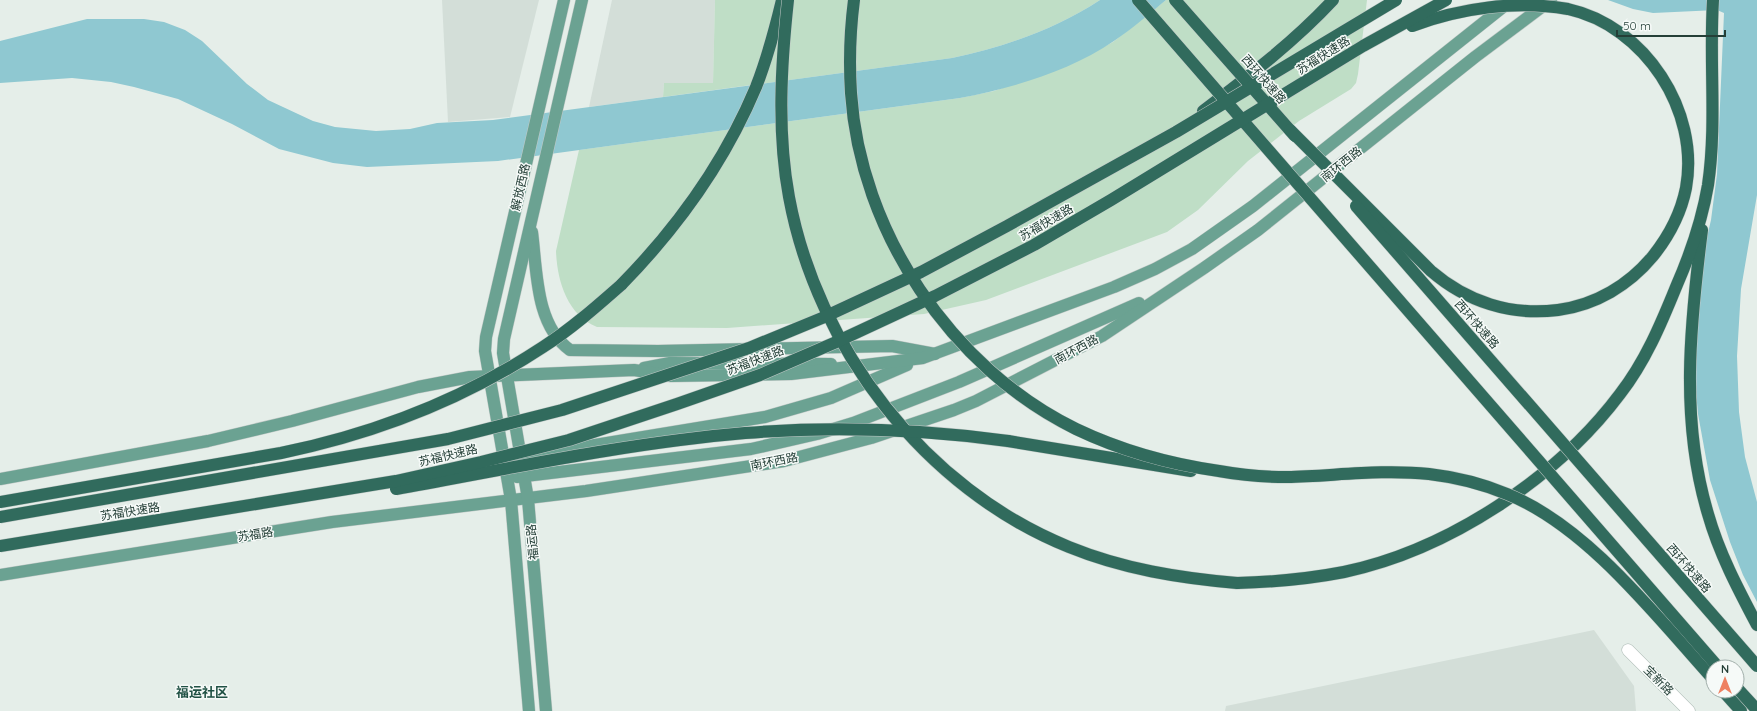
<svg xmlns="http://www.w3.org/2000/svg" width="1757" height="711" font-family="Quicksand,'Noto Sans SC',sans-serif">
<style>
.built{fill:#d3ded8}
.green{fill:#bfdec6}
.water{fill:#8fc8d1}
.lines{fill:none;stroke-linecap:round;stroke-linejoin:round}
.minor-casing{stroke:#a7b6b0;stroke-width:13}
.major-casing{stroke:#c2c9c7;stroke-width:13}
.highway-casing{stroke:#c2c9c7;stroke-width:13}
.minor{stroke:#fff;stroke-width:12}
.major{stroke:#6ba292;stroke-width:12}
.highway{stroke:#316b5d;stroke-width:12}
.highway-bridge-casing{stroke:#c2c9c7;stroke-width:13;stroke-linecap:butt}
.highway-bridge{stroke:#316b5d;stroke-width:12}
.labels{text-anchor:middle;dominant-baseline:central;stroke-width:3;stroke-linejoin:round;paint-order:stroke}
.street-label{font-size:12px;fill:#243f37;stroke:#f6faf8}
.neighbourhood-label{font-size:13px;font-weight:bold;fill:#205144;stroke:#f6faf8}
</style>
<rect width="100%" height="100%" fill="#e5eee9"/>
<g class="built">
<polygon points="442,0 539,0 510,117 448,122"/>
<polygon points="612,0 715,0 713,83 664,83 663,97 589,107"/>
<polygon points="1594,630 1634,686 1636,711 1225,711 1226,706"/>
</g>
<g class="green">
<path d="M715 0H1100C1056 29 1004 47 952 58L663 97 664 83H713Z"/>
<path d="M1166 0H1367L1358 74 1356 83 1351 89 1299 121 1248 161 1198 210 1167 232 986 300 924 314 727 328 597 327C567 315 557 280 556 251L579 150 960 98 994 91 1079 60 1113 42Z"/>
</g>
<g class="water">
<path d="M1100 0H1166C1149 14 1132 29 1114 41 1068 72 1012 88 960 98L498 161 367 167 333 163 279 149 232 124 178 99 134 87 111 82 72 78 0 83V41L87 19H144L164 22 185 30 202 41 247 84 268 100 313 121 335 127 376 131 410 129 437 123 493 120 952 58C1004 47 1056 29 1100 0Z"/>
<polygon points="1608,0 1757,0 1757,195 1741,289 1737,356 1739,412 1745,457 1757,502 1757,602 1743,575 1730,542 1710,480 1698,414 1693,358 1703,254 1711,220 1717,174 1724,13 1717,10 1653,13 1633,9"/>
</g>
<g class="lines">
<g class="minor-casing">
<polyline id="minor" points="1628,650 1689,711"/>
</g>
<g class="major-casing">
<g id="major">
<path d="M532 232C537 270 535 325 570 350L658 351 892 346 935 354"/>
<polyline points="644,368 670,363 831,364"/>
<polyline points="516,458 765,417 831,398 907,365"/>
<polyline points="517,477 751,449 817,434 853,423 959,382 1139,303"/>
<polyline points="0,479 208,441 292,421 418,387 470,377 634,370 671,376 791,374 923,358 1114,287 1155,269 1192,249 1253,206 1508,3"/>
<polyline points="0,575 332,522 586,491 784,461 871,438 954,410 976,401 1102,336 1204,268 1258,230 1475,57 1551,0"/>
<polyline points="529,711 511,500 485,351 486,337 564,0"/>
<polyline points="546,711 528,499 503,353 504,339 582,0"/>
</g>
</g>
<g class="highway-casing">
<g id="highway">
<path d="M1203 111C1249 76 1294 42 1333 0"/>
<path d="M1702 230C1690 325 1680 421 1708 514 1719 553 1738 589 1757 625"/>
<path d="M621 285C677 228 725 161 756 87 767 59 775 29 782 0"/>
<polyline points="1008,441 1191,471"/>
<path d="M1237 583C1273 582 1308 579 1344 572 1448 550 1557 478 1620 394 1645 362 1661 324 1676 287 1690 255 1702 220 1708 185 1717 124 1709 61 1713 0"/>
<polyline points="1737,688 1757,710"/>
<polyline points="1723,691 1741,711"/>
</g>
</g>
<use href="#minor" class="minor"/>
<use href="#major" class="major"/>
<use href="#highway" class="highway"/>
<g class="highway-bridge-casing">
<g id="highway-bridge">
<path d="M788 0C781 65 777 132 789 197 817 348 925 489 1069 547 1123 569 1179 578 1237 583"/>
<path d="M854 0C850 31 849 62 851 93 860 231 951 368 1076 429 1120 450 1170 464 1219 471 1241 475 1264 477 1287 477 1334 476 1381 469 1429 474 1455 477 1483 484 1507 494 1587 526 1656 616 1713 679"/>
<polyline points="1138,0 1718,667"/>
<polyline points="1175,0 1295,136"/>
<path d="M1290 130 1431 271C1467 302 1511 316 1558 310 1596 305 1629 285 1653 256 1669 236 1681 213 1686 188 1700 111 1645 26 1568 9 1516 0 1461 8 1412 26"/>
<polyline points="1356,206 1757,666"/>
<path d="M396 489C512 468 628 443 745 433 833 426 921 429 1008 441"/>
<path d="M0 502 281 453C373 434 464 399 543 347 571 329 596 307 621 285"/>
<polyline points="0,517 448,439 562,410 749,348 822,318 921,272 1007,226 1176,132 1396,0"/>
<polyline points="0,546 396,481 481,462 569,440 677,404 760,375 834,343 935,296 1034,245 1111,200 1363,46 1446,0"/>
</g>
</g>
<use href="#highway-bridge" class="highway-bridge"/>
</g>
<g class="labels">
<g class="street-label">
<text transform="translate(1323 55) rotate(-32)">苏福快速路</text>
<text transform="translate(1264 79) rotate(49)">西环快速路</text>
<text transform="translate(1341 164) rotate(-39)">南环西路</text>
<text transform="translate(520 187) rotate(-77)">解放西路</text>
<text transform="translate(1046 222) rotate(-30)">苏福快速路</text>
<text transform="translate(1477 324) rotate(49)">西环快速路</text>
<text transform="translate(1076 349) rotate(-28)">南环西路</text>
<text transform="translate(755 360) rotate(-21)">苏福快速路</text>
<text transform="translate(448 455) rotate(-13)">苏福快速路</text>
<text transform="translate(774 461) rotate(-11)">南环西路</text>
<text transform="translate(130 511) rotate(-9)">苏福快速路</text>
<text transform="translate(255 534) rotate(-9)">苏福路</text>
<text transform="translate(532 542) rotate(-95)">福运路</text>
<text transform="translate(1689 568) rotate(49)">西环快速路</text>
<text transform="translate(1659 680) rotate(45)">宝新路</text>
</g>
<g class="neighbourhood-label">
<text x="202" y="692">福运社区</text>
</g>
</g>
<g transform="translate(1725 679)"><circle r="19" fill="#f6faf8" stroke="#a2afab"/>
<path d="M0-3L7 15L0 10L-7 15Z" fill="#ee8162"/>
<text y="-6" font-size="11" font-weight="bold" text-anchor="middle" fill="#243f37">N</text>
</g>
<path d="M1617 30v6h108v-6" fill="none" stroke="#243f37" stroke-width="2"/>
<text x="1623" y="30" font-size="12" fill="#243f37" stroke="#f6faf8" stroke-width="3" paint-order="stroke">50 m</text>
</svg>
